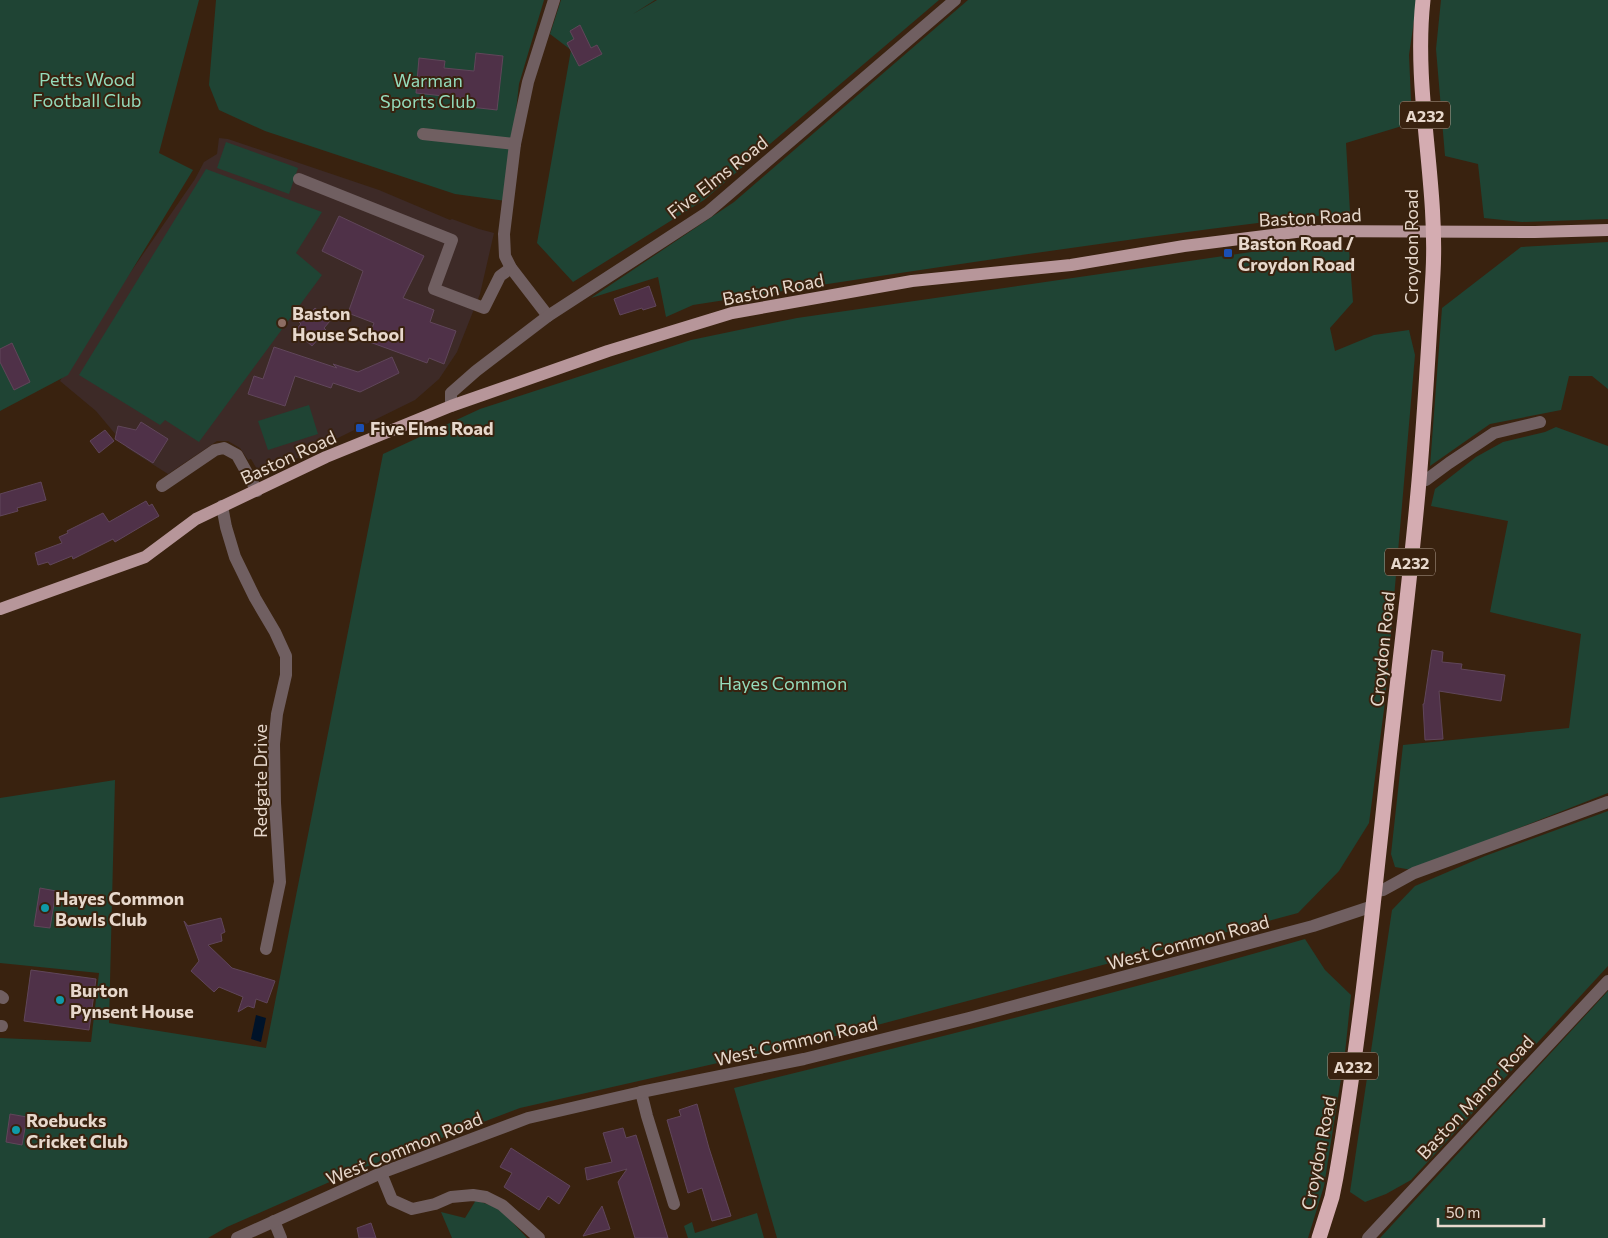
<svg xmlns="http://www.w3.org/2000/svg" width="1608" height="1238" font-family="Commissioner,sans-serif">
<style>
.education{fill:#3d2a27}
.green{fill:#1f4434}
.water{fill:#001329}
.building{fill:#4f3148;stroke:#60465a}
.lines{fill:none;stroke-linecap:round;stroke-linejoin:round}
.minor{stroke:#705f61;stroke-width:12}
.major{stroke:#b7969a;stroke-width:12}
.highway{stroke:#d4acb1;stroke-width:15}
.transit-dot{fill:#1a4fb4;stroke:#39220f;stroke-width:2}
.education-dot{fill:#8d6e63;stroke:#39220f;stroke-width:2}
.culture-dot{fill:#0f9aa8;stroke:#39220f;stroke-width:2}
.labels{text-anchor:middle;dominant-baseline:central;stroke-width:4;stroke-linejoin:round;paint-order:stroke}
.shield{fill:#39220f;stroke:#b3a193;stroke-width:1}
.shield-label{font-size:16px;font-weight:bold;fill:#e7d8cc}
.park-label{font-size:18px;fill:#94dbbb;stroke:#39220f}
.street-label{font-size:18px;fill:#e7d8cc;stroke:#39220f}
.poi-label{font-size:18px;font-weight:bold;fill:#e7d8cc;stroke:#39220f;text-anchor:start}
</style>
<rect width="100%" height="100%" fill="#39220f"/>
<polygon class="education" points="219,138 228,139 379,190 450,220 452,219 479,229 494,233 480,294 457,352 439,379 415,400 261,476 251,459 248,460 240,448 228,441 217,441 168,474 127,448 96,411 60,381 65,373 63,370 195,179 204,162 217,154"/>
<g class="green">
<polygon points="0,0 199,0 159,153 193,170 68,375 0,411"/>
<polygon points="216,0 544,0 519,84 506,201 455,194 265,131 219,110 209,85"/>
<polygon points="561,0 655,0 633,14 657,0 939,0 704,200 573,282 537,243 571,50 550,34"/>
<path d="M968 0H1417L1409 55 1412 123 1346 143 1350 212C1130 237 912 271 693 305L666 317 658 277 591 298 734 202Z"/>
<polygon points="1441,0 1608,0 1608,219 1522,222 1484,218 1478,164 1445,156 1436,49"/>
<polygon points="226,142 298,168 289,194 217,168"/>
<polygon points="206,169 322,212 296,253 322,275 199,442 165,420 160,425 79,375"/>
<polygon points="1608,242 1608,389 1592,376 1569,376 1561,410 1490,424 1430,466 1442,308 1521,247"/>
<polygon points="1349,249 1353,302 1330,328 1335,351 1374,335 1409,330 1415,355 1385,702 1369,823 1339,871 1298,913 836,1036 520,1108 350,1173 227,1227 208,1238 0,1238 0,1038 91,1042 99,973 0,963 0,798 115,780 109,1023 266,1048 383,454 480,409 691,340 797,318 1258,251"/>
<polygon points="309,405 318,434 268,450 258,421"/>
<polygon points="1556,427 1608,446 1608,793 1412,870 1395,867 1391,854 1403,745 1569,728 1581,634 1490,612 1508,521 1431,506 1435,489 1476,457 1503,442 1545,432"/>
<polygon points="1608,811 1608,966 1411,1180 1386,1194 1365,1202 1350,1192 1392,910 1415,886 1485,856"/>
<path d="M1305 939 1325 970 1351 995 1345 1053 1324 1186 1308 1238H777L734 1088C925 1041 1116 994 1305 939Z"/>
<polygon points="1608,991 1608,1238 1380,1238"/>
<polygon points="476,1200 500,1209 527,1238 452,1238 441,1212 465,1218"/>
<polygon points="757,1213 764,1238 688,1238 684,1226 692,1222 695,1233"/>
</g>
<polygon class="water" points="256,1015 266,1018 261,1042 251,1039"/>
<g class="building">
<polygon points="580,25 591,48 597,45 602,54 579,66 567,43 574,39 570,31"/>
<polygon points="476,53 503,56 497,110 470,107 471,99 416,93 419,58 445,61 444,68 474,71"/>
<polygon points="339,216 424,256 403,298 434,310 430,322 456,331 444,364 429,358 427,363 367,341 374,323 348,313 363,271 322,251"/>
<polygon points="649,286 656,306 643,310 642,308 620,315 614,299"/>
<polygon points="315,308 330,321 324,328 326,330 312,346 295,331 301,324 299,322 308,312 310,314"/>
<polygon points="12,343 30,382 14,390 0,362 0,349"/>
<polygon points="274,347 337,368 333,364 358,372 392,357 399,373 360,392 333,383 331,388 295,376 285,406 248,394 254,376 263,379"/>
<polygon points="141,422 168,439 153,463 115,439 118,426 136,430"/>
<polygon points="105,430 114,441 99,453 90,441"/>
<polygon points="41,482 46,500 17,508 18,511 0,516 0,494"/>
<polygon points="146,501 149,506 152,504 159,516 115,542 113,539 73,559 72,556 50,565 48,562 38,565 35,553 62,543 59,537 68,533 67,531 103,513 109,522"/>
<polygon points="1432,650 1443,652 1442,662 1462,664 1461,669 1505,675 1501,701 1439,691 1443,739 1425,740 1423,704 1424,704"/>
<polygon points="40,888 56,891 50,928 34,926"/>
<polygon points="221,918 225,932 221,934 222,941 208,945 232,968 275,981 267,1003 256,999 254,1008 248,1006 238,1012 243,997 219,987 214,992 191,971 199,961 184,921 188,926"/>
<polygon points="31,970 96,979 89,1030 24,1021"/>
<polygon points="697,1104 709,1148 731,1216 712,1221 702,1188 688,1193 667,1120 681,1116 679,1110"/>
<polygon points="10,1114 27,1117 22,1145 6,1142"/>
<polygon points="623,1128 626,1138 636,1135 668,1238 635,1238 618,1182 627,1169 587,1180 585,1168 612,1162 603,1133"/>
<polygon points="511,1148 570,1186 559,1204 548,1196 539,1210 504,1187 512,1173 500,1167"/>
<polygon points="602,1206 610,1229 583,1236 596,1215"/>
<polygon points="371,1223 376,1238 359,1238 357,1228"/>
</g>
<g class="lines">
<g class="minor">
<polyline points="423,134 515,144"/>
<polyline points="299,179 452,240 434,289 484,308 500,276 511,268"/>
<polyline points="548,316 511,268 505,256 504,234 515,144 528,82 554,0"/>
<polyline points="451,406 451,393 476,371 548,316 708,212 955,0"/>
<polyline points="1419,482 1426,480 1449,463 1494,433 1540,422"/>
<polyline points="162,486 215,450 224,448 237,455 257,491"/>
<polyline points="222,506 226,527 235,557 255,598 275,632 286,656 286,675 277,714 274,744 275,803 280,882 266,949"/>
<polyline points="1375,891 1383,890 1414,873 1608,802"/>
<polyline points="0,996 3,998"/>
<polyline points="0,1026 2,1026"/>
<polyline points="641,1092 647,1116 674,1204"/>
<polyline points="381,1173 392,1200 412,1209 435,1204 451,1197 473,1195 486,1197 502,1205 539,1238"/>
<polyline points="274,1221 281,1238"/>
<polyline points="237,1238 381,1173 528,1118 641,1092 804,1059 969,1018 1313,926 1373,906"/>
<polyline points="1368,1238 1608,981"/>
</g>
<polyline class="major" points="0,609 145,557 196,519 326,457 390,431 451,406 608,351 732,313 912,281 1071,265 1184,246 1304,231 1535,232 1608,230"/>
<path class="highway" d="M1319 1238 1332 1197 1336 1177C1360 1039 1374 898 1389 758 1399 666 1411 573 1419 481 1425 411 1429 342 1433 273 1438 182 1413 91 1423 0"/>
</g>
<g class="transit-dot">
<rect x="1223" y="248" width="10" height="10" rx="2.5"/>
<rect x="355" y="423" width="10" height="10" rx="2.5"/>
</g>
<circle class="education-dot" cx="282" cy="323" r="5"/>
<g class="culture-dot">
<circle cx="45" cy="908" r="5"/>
<circle cx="60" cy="1000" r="5"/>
<circle cx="16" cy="1130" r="5"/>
</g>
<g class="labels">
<g class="shield">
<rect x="1400" y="101.5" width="50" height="27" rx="4"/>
<rect x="1385" y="548.5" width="50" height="27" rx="4"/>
<rect x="1328" y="1052.5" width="50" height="27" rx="4"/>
</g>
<g class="shield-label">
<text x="1425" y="115">A232</text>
<text x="1410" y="562">A232</text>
<text x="1353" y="1066">A232</text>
</g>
<g class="park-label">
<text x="87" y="79">Petts Wood<tspan x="87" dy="21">Football Club</tspan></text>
<text x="428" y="80">Warman<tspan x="428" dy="21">Sports Club</tspan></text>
<text x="783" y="683">Hayes Common</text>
</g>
<g class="street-label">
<text transform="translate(717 177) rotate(-38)">Five Elms Road</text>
<text transform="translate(1310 217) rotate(-3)">Baston Road</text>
<text transform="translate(1411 247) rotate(-90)">Croydon Road</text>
<text transform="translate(773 289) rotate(-11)">Baston Road</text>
<text transform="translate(288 457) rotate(-25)">Baston Road</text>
<text transform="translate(1382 649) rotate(-84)">Croydon Road</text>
<text transform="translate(260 781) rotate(-90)">Redgate Drive</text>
<text transform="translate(1188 942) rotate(-15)">West Common Road</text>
<text transform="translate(796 1041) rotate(-13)">West Common Road</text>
<text transform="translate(1475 1097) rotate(-47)">Baston Manor Road</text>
<text transform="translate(404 1148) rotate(-22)">West Common Road</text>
<text transform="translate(1318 1153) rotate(-79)">Croydon Road</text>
</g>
<g class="poi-label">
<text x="1238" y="243">Baston Road /<tspan x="1238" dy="21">Croydon Road</tspan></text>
<text x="292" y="313">Baston<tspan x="292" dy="21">House School</tspan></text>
<text x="370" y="428">Five Elms Road</text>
<text x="55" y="898">Hayes Common<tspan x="55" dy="21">Bowls Club</tspan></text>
<text x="70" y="990">Burton<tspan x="70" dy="21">Pynsent House</tspan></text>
<text x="26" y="1120">Roebucks<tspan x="26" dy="21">Cricket Club</tspan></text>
</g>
</g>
<path d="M1438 1218v8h106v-8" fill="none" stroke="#e7d8cc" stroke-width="2.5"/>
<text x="1446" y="1218" font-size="15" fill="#e7d8cc" stroke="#39220f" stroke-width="4" paint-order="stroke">50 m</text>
</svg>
